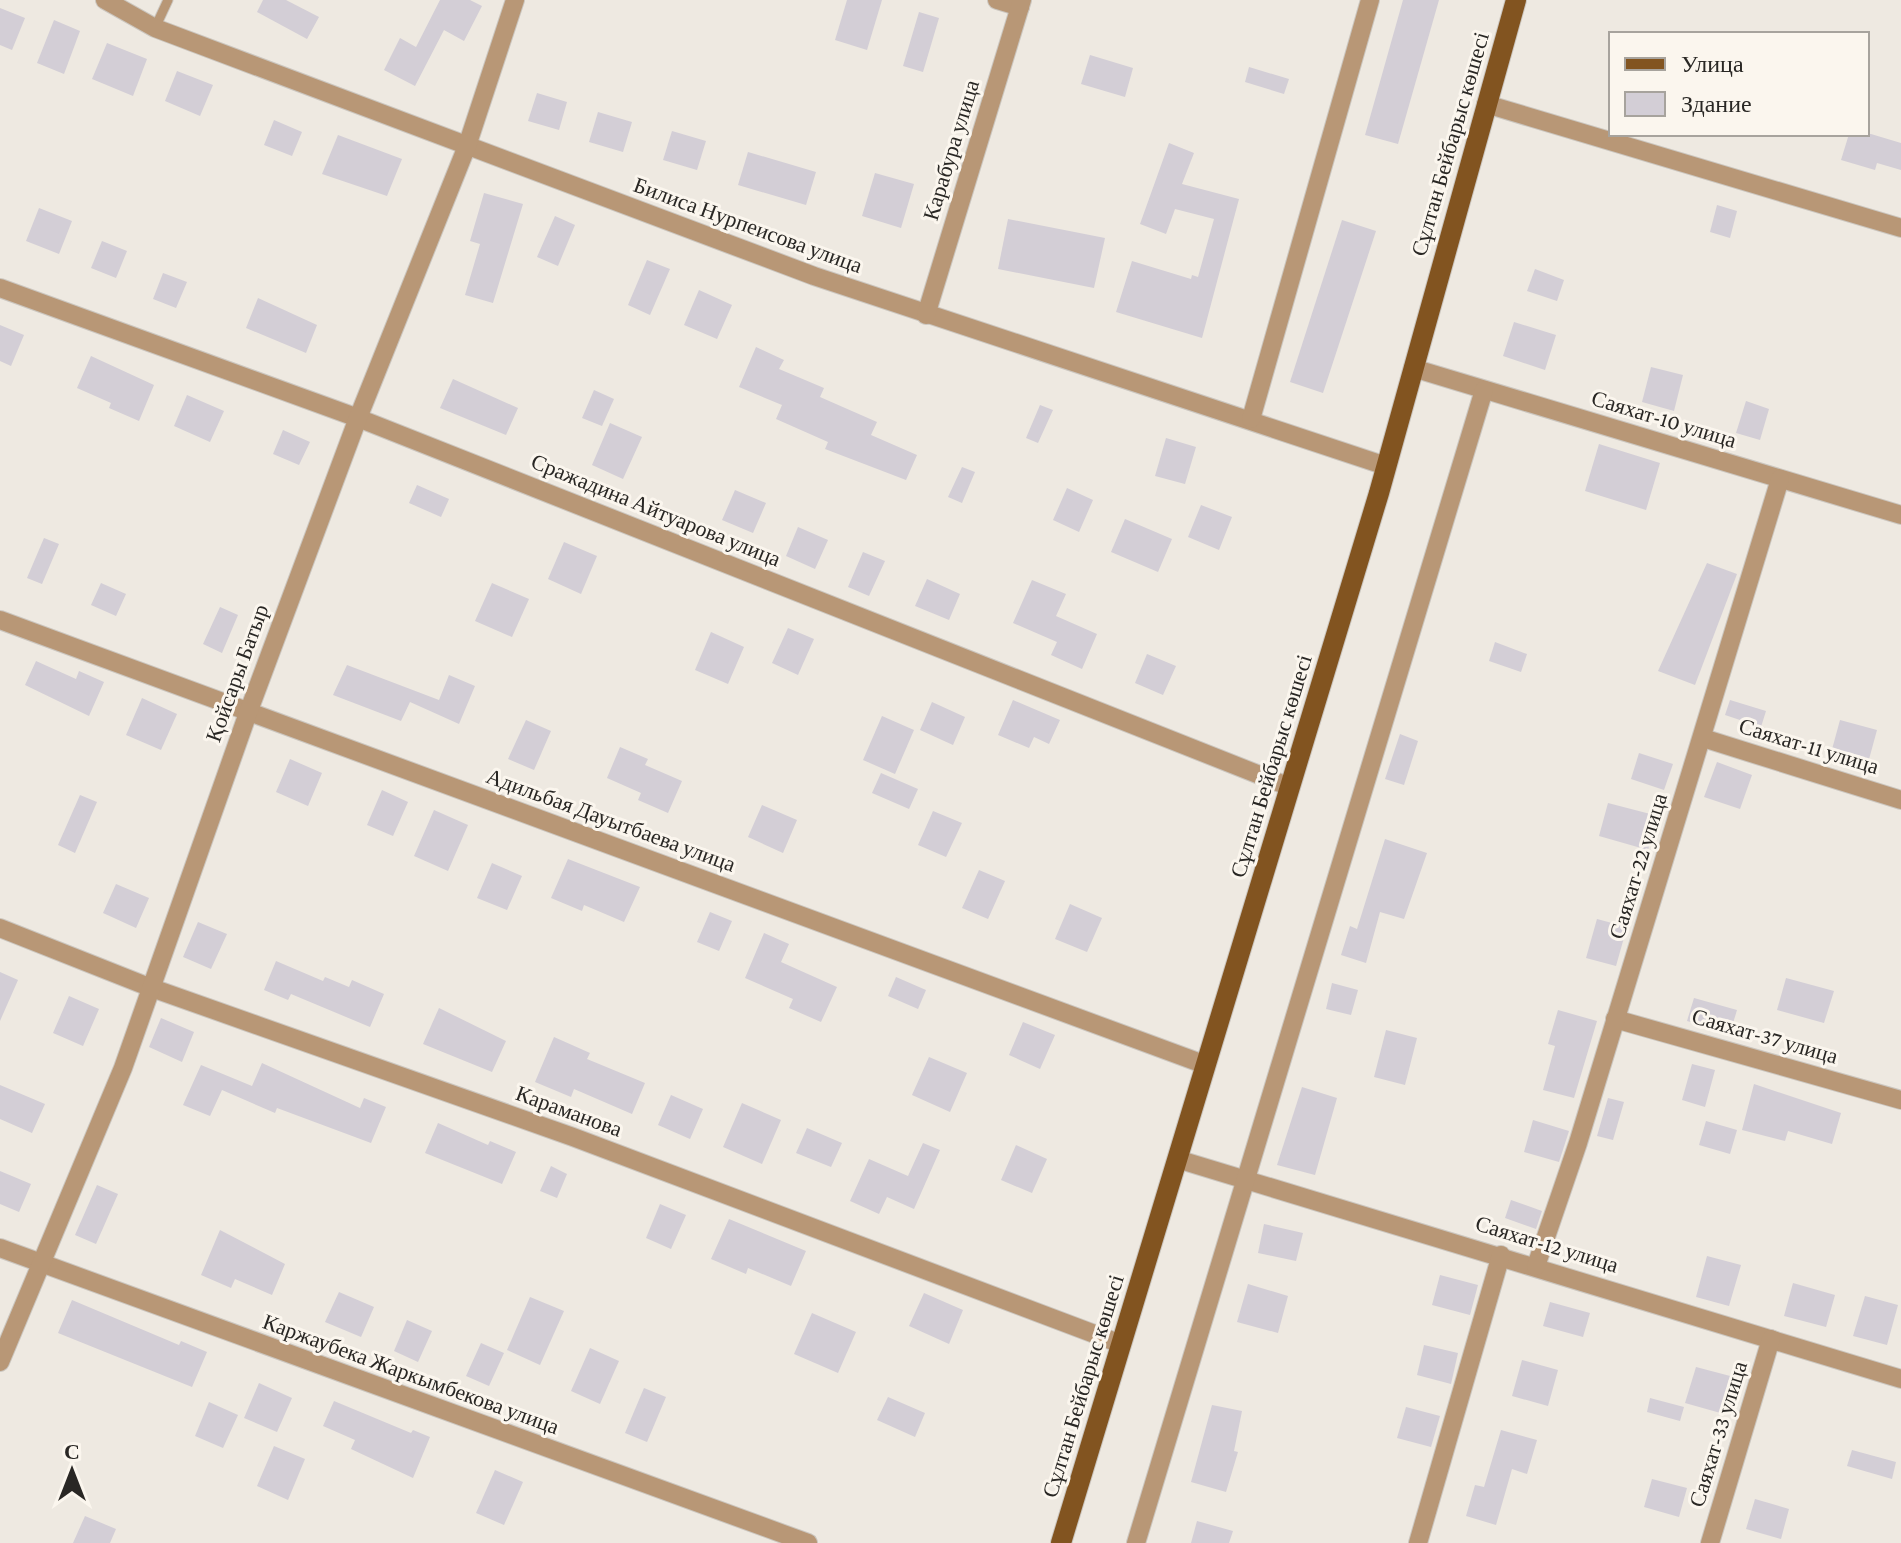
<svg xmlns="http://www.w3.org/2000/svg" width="1901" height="1543" font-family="'Crimson Pro',serif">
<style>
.building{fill:#d3ced6}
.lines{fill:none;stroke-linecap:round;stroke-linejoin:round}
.lane-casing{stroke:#cbc6bf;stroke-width:11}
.street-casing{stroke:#cbc6bf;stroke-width:20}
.primary-casing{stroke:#cbc6bf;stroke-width:22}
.lane{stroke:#b89776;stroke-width:9}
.street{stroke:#b89776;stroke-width:18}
.primary{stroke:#825420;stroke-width:20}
.labels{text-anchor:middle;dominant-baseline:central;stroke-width:6;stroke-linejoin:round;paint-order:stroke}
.street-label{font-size:22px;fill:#292724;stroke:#fbf6ee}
</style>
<rect width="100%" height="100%" fill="#eee9e1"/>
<g class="building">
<polygon points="263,0 286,0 319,17 307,39 257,12"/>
<polygon points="440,0 470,0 482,6 464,41 444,30 415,86 384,70 400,38 416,47"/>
<polygon points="847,0 882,0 867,50 835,40"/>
<polygon points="1403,0 1439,0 1398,144 1365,135"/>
<polygon points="0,8 25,18 12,50 0,45"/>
<polygon points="919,12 939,18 923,72 903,66"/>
<polygon points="54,20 80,31 64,74 37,63"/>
<polygon points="107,43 147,59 133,96 92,79"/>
<polygon points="1090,55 1133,68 1125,97 1081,84"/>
<polygon points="1249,67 1289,79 1284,94 1245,82"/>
<polygon points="177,71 213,85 200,116 165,101"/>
<polygon points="537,93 567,102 559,130 528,121"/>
<polygon points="598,112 632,122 623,152 589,142"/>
<polygon points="274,120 302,132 292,156 264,145"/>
<polygon points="672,131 706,141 697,170 663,160"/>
<polygon points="1849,134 1871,134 1901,143 1901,170 1877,163 1875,170 1841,160"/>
<polygon points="338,135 402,159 387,196 322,174"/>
<polygon points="1169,143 1194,153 1182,184 1239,199 1202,338 1116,312 1132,261 1191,279 1192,275 1198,277 1214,219 1175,209 1166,234 1140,224"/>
<polygon points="748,152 816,172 806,205 738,185"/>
<polygon points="875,173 914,184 901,228 862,216"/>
<polygon points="484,193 523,204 493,303 465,295 480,244 470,241"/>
<polygon points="1717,205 1737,211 1730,238 1710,232"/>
<polygon points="39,208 72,221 59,254 26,241"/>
<polygon points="555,216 575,225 558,266 537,257"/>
<polygon points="1008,219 1105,238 1094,288 998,269"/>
<polygon points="1342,220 1376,231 1323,393 1290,382"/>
<polygon points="102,241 127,251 116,278 91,268"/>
<polygon points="647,260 670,269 650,315 628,305"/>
<polygon points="1535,269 1564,280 1557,301 1527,291"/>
<polygon points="163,273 187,282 176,308 153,299"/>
<polygon points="699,290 732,305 717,339 684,325"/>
<polygon points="258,298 317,325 306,353 246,328"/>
<polygon points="1514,322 1556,335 1545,370 1503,356"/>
<polygon points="0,325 24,335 11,366 0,361"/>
<polygon points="756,347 784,360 779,369 824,388 820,397 877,422 871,435 917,455 906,480 825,449 828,442 776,419 782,405 739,387"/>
<polygon points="91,356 154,385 139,421 109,408 111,403 77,388"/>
<polygon points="1651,367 1683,375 1674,411 1642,402"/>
<polygon points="453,379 518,408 506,435 440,408"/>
<polygon points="594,390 614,399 602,426 582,418"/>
<polygon points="187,395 224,411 210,442 174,426"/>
<polygon points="1746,401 1769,409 1760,440 1736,433"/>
<polygon points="1040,405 1053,410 1038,443 1026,438"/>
<polygon points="610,423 642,437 623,479 592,465"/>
<polygon points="283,430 310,442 299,465 273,454"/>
<polygon points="1166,438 1196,447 1185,484 1155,476"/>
<polygon points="1599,444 1660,463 1646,510 1585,491"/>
<polygon points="962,467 975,472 962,503 948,497"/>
<polygon points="417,485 449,499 441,517 409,503"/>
<polygon points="1067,488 1093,500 1079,532 1053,520"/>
<polygon points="735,490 766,503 753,533 722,520"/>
<polygon points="1201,505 1232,517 1219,550 1188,537"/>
<polygon points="1125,519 1172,539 1158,572 1111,552"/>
<polygon points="798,527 828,540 815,569 786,556"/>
<polygon points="44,538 59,544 42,584 27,578"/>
<polygon points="564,542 597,556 581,594 548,579"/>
<polygon points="863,552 885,561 869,596 848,587"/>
<polygon points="1707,563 1737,574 1695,685 1658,671"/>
<polygon points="927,579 960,594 949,620 915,606"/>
<polygon points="1032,580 1066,594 1056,616 1097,634 1082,669 1051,655 1057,642 1013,623"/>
<polygon points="101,583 126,594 116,616 91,605"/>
<polygon points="492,583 529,599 512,637 475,621"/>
<polygon points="220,607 238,615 222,653 203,644"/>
<polygon points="788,628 814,639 798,675 772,663"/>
<polygon points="711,632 744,647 728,684 695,670"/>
<polygon points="1495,642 1527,654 1521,672 1489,661"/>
<polygon points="1147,654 1176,666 1163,695 1135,683"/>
<polygon points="36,661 76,679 79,671 104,682 89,716 25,685"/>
<polygon points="347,665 439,700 449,675 475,686 459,724 410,702 401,721 333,695"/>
<polygon points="142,698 177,714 161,750 126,735"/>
<polygon points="1013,700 1060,720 1049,744 1034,737 1029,748 998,735"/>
<polygon points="1730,700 1766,711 1761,727 1725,715"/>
<polygon points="932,702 965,717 953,745 920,730"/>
<polygon points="882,716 914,730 895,774 863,760"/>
<polygon points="526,720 551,731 534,770 508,759"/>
<polygon points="1840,720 1877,730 1868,763 1831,753"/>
<polygon points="1400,734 1418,741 1404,785 1385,779"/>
<polygon points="620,747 648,759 645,765 682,781 668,813 638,800 641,793 607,778"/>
<polygon points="1639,753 1673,764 1664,790 1631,779"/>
<polygon points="290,759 322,773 308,806 276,792"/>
<polygon points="1717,762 1752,775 1740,809 1704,797"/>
<polygon points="881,773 918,789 909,809 872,793"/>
<polygon points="382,790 408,802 393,836 367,825"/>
<polygon points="80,795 97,802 75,853 58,845"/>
<polygon points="1608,803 1658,816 1648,850 1599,836"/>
<polygon points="762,805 797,820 783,853 748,837"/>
<polygon points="434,810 468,825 448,871 414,856"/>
<polygon points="933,811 962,823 946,857 918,845"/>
<polygon points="1385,839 1427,853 1404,919 1380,912 1366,963 1341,955 1350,926 1357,929"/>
<polygon points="568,859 640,887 624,922 584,905 582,911 551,898"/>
<polygon points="492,863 522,876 507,910 477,898"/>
<polygon points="979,870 1005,881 988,919 962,908"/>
<polygon points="116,884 149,898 136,928 103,913"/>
<polygon points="1070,904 1102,918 1087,952 1055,939"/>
<polygon points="710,912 732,921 719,951 697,942"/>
<polygon points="1597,919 1627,927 1616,966 1586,958"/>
<polygon points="198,922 227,934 211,969 183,957"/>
<polygon points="764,933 789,944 781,962 837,987 821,1022 789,1008 793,999 745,978"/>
<polygon points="276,961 323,981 325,977 349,987 352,980 384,994 370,1027 291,994 288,1000 264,990"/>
<polygon points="0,972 18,980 0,1021"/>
<polygon points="896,977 926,990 918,1009 888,996"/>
<polygon points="1786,978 1834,991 1824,1023 1777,1010"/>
<polygon points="1332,983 1358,990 1351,1015 1326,1009"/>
<polygon points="69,996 99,1009 83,1046 53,1033"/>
<polygon points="1694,998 1737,1010 1730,1033 1687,1021"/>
<polygon points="439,1008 506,1041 492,1072 423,1044"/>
<polygon points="1558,1010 1597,1021 1574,1098 1543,1090 1555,1046 1548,1044"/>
<polygon points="161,1018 194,1032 182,1062 149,1047"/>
<polygon points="1023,1022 1055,1035 1040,1069 1009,1055"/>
<polygon points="1386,1030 1417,1038 1405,1085 1374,1077"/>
<polygon points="554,1037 590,1053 587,1059 645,1083 632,1114 574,1089 571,1097 535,1082"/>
<polygon points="929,1057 967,1073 950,1112 912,1095"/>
<polygon points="262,1063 360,1108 364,1098 386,1107 371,1143 277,1108 275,1113 222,1090 210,1116 183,1105 201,1065 252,1086"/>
<polygon points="1692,1064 1715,1070 1705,1107 1682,1100"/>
<polygon points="1754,1084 1841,1113 1832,1144 1788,1131 1785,1141 1742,1130"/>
<polygon points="0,1085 45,1104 32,1133 0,1119"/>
<polygon points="1302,1087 1337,1098 1315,1175 1277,1165"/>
<polygon points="671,1095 703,1109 690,1139 658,1125"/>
<polygon points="1608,1098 1624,1102 1613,1140 1597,1136"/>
<polygon points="742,1103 781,1120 762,1164 723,1147"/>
<polygon points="1533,1120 1569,1131 1559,1162 1524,1152"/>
<polygon points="1706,1121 1737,1130 1730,1154 1699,1145"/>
<polygon points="438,1123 488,1145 490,1141 516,1152 502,1184 425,1153"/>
<polygon points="807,1128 842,1143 831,1167 796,1153"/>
<polygon points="923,1143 940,1150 914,1209 887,1197 879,1214 850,1201 869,1159 908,1176"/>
<polygon points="1016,1145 1047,1159 1032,1193 1001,1180"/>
<polygon points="551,1166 567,1174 557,1198 540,1191"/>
<polygon points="0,1171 31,1184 19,1212 0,1204"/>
<polygon points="97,1185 118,1194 96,1244 75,1235"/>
<polygon points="1511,1200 1542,1211 1536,1229 1505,1218"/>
<polygon points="660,1204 686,1215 671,1249 646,1238"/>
<polygon points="729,1219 806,1251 791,1286 748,1268 746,1274 711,1259"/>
<polygon points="1264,1224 1303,1233 1296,1261 1258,1253"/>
<polygon points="220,1230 285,1264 272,1295 235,1279 231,1288 201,1275"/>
<polygon points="1707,1256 1741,1265 1729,1306 1696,1297"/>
<polygon points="1440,1275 1478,1285 1470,1315 1432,1305"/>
<polygon points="1793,1283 1835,1295 1826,1327 1784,1316"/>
<polygon points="1248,1284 1288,1296 1278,1333 1237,1322"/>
<polygon points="339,1292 374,1307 361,1337 325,1322"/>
<polygon points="924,1293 963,1310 949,1344 909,1326"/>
<polygon points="1865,1296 1898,1305 1887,1345 1853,1336"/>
<polygon points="530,1297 564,1311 540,1365 507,1350"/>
<polygon points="72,1300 179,1345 181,1341 207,1352 192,1387 58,1333"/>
<polygon points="1550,1302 1590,1313 1583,1337 1543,1326"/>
<polygon points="812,1313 856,1332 838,1373 794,1354"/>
<polygon points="407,1320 432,1331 418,1362 394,1351"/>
<polygon points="481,1343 504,1353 489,1386 466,1376"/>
<polygon points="1424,1345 1458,1353 1451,1384 1417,1375"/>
<polygon points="590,1348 619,1361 600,1404 571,1391"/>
<polygon points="1522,1360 1558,1370 1548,1406 1512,1396"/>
<polygon points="1696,1367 1734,1377 1724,1414 1685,1403"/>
<polygon points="259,1383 292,1398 277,1432 244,1418"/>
<polygon points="644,1388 666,1397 647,1442 625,1433"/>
<polygon points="888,1397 925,1413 915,1437 877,1420"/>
<polygon points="1650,1398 1684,1407 1680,1421 1647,1412"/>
<polygon points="334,1401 411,1433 413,1430 430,1437 413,1478 351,1449 355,1440 323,1426"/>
<polygon points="209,1402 238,1415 223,1448 195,1436"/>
<polygon points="1212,1405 1242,1411 1234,1451 1238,1452 1226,1492 1191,1482"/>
<polygon points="1406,1407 1440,1416 1431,1447 1397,1438"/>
<polygon points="1501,1430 1537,1440 1527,1474 1512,1469 1496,1525 1466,1516 1475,1485 1484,1487"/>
<polygon points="274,1446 305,1459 288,1500 257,1486"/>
<polygon points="1852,1450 1896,1462 1892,1479 1847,1466"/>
<polygon points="495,1470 523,1482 504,1525 476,1513"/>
<polygon points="1652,1479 1687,1488 1679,1517 1644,1507"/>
<polygon points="1755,1499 1789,1509 1781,1539 1746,1529"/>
<polygon points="85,1516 116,1529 110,1543 73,1543"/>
<polygon points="1197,1521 1233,1531 1229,1543 1191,1543"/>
</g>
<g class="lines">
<g class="lane-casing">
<polyline id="lane" points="155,28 168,0"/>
</g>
<g class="street-casing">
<g id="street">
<polyline points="105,0 155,28 814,276 1386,466"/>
<polyline points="997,0 1020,7"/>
<polyline points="1486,104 1901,228"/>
<polyline points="0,288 358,418 1290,787"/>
<polyline points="926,315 1022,0"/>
<polyline points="1413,368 1901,515"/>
<polyline points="1251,419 1370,0"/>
<polyline points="0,620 1206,1065"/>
<polyline points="1703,738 1901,800"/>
<polyline points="0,928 149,987 573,1137 1121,1344"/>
<polyline points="1615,1019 1901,1100"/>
<polyline points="1177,1159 1901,1379"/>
<polyline points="0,1248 808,1543"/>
<polyline points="1536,1266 1578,1143 1780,479"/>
<polyline points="0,1362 123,1068 248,713 358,418 467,146 515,0"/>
<polyline points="1136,1543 1484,390"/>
<polyline points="1418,1543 1501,1255"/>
<polyline points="1710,1543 1771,1339"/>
</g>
</g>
<g class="primary-casing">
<polyline id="primary" points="1061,1543 1379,493 1516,0"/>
</g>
<use href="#lane" class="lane"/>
<use href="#street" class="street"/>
<use href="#primary" class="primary"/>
</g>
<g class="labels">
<g class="street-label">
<text transform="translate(1450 144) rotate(-74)">Сұлтан Бейбарыс көшесі</text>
<text transform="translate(951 150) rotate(-73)">Карабура улица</text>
<text transform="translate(748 225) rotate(20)">Билиса Нурпеисова улица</text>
<text transform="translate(1664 419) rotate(17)">Саяхат-10 улица</text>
<text transform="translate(656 510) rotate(22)">Сражадина Айтуарова улица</text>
<text transform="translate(237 673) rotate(-70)">Қойсары Батыр</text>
<text transform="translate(1809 746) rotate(17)">Саяхат-11 улица</text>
<text transform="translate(1271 766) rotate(-73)">Сұлтан Бейбарыс көшесі</text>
<text transform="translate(611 820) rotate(20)">Адильбая Дауытбаева улица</text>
<text transform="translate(1638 866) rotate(-73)">Саяхат-22 улица</text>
<text transform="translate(1765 1036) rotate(16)">Саяхат-37 улица</text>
<text transform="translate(569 1111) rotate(20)">Караманова</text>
<text transform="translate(1547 1244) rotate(17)">Саяхат-12 улица</text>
<text transform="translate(411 1374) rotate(20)">Каржаубека Жаркымбекова улица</text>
<text transform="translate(1083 1386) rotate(-73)">Сұлтан Бейбарыс көшесі</text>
<text transform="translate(1718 1434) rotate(-73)">Саяхат-33 улица</text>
</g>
</g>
<rect x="1609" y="32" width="260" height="104" fill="#fbf6ee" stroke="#a7a39d" stroke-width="2"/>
<rect x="1625" y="58" width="40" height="12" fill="#825420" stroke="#a7a39d" stroke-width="2"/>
<text x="1681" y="72" font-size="24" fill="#292724">Улица</text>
<rect x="1625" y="92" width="40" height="24" fill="#d3ced6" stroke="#a7a39d" stroke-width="2"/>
<text x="1681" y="112" font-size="24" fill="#292724">Здание</text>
<g transform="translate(72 1471)" stroke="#fbf6ee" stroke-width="6" paint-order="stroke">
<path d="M0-6L14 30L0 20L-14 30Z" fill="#292724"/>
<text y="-12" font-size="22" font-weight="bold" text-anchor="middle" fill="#292724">С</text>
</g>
</svg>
